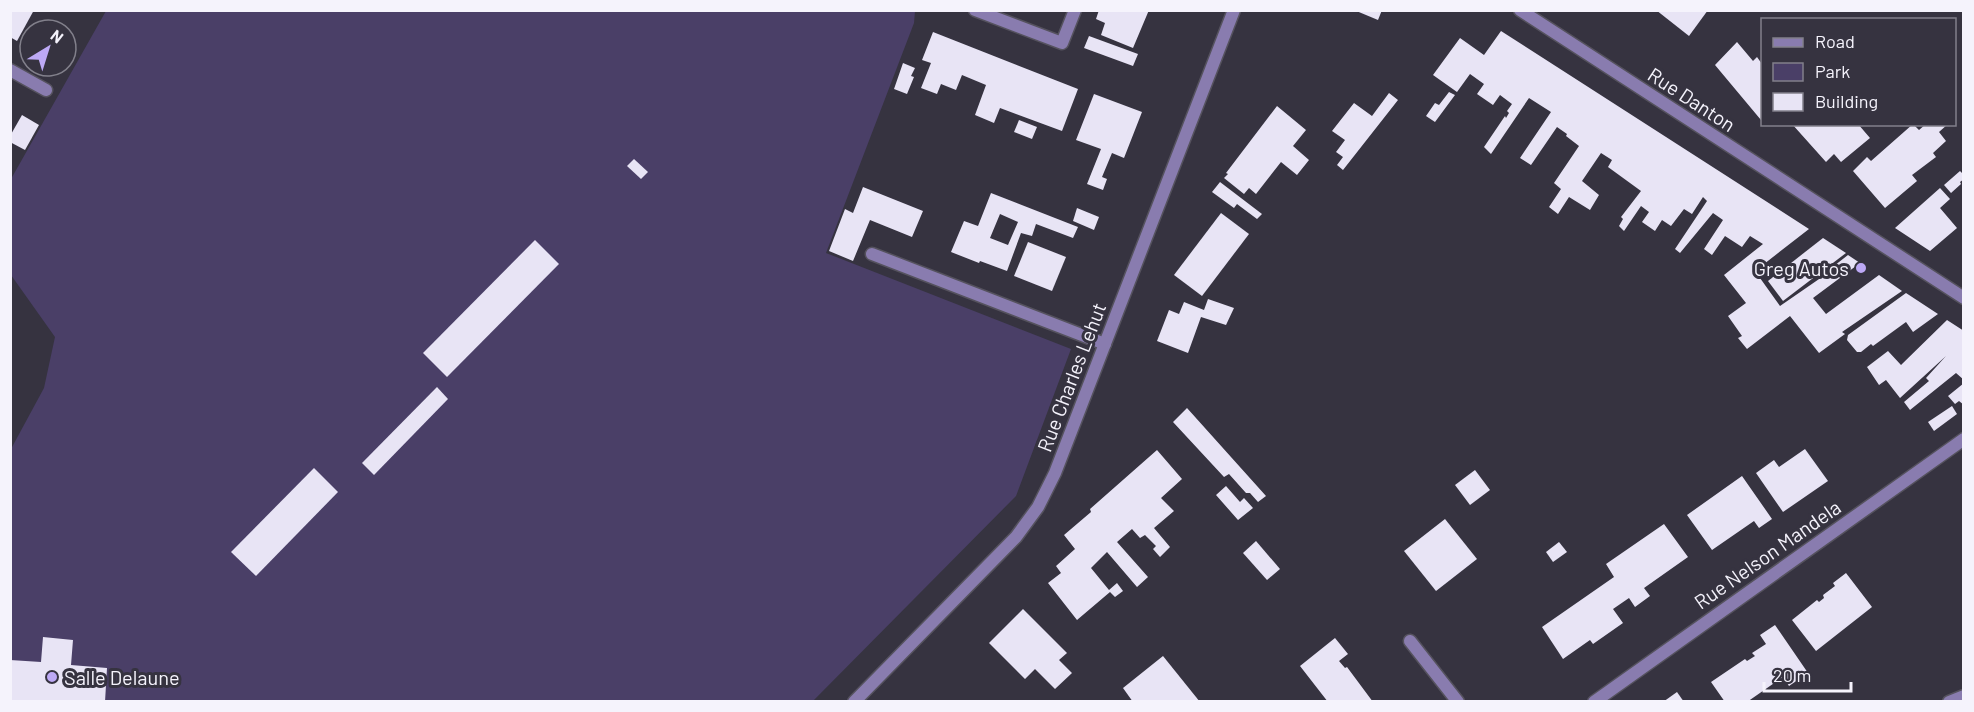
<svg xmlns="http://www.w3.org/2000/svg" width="1974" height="712" font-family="Barlow,sans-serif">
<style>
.green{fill:#4a3f67}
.building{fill:#e8e4f5;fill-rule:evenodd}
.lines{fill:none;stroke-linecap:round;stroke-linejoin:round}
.service-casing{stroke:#55525e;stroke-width:15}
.minor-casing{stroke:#55525e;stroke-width:15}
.tertiary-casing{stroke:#55525e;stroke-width:15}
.service{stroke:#897caf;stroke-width:12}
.minor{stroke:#897caf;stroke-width:12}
.tertiary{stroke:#897caf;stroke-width:12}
.poi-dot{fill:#bda9f5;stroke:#363340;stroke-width:2}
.labels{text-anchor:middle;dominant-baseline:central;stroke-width:6;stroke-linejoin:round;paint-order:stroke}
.street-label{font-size:20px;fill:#f5f3fc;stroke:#363340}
.poi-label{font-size:20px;fill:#f5f3fc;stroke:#363340;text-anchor:end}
</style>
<rect width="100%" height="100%" fill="#363340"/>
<polygon class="green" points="106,11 915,11 914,23 826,253 1071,349 1016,496 813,701 11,702 11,449 44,388 55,337 11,275 11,179"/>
<g class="building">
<polygon points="10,10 34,10 17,41 10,37"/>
<polygon points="1099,10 1149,10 1133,48 1101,35 1105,23 1096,19"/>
<polygon points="1354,10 1382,10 1378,20"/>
<polygon points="1656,10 1708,10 1689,36"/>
<polygon points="1501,31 1809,229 1755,271 1780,306 1822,277 1821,276 1848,255 1860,263 1813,298 1826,314 1879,275 1902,291 1842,332 1845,334 1819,353 1790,316 1747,349 1738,338 1742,336 1728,316 1746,303 1724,275 1763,244 1750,236 1742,247 1725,236 1712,255 1704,249 1723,220 1713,213 1680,253 1675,249 1707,201 1703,197 1692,214 1684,209 1671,226 1662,220 1655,231 1642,222 1649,212 1641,206 1624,231 1619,226 1623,219 1621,217 1641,191 1608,167 1612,160 1601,153 1582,181 1599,195 1590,210 1569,197 1558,214 1549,207 1561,189 1554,183 1579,146 1566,136 1567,134 1557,127 1531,165 1520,158 1551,112 1529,98 1491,154 1484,147 1505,116 1506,118 1509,113 1507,111 1512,104 1500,95 1493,105 1477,94 1484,84 1470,74 1457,92 1433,75 1460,38 1484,55"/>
<polygon points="933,32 1078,89 1062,131 1000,108 994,123 975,115 986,85 962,75 956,90 941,84 937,94 921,88 931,63 922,60"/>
<polygon points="1089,36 1138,54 1133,66 1084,48"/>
<polygon points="1737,42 1753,61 1757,57 1762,64 1761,120 1715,65"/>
<polygon points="903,63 915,68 911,76 914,77 907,94 894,89"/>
<polygon points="1449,92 1455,95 1435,122 1426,116 1435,103 1439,105"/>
<polygon points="1389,93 1398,100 1343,170 1337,165 1343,157 1336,152 1345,140 1332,131 1354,103 1372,116"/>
<polygon points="1094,94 1142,112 1124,158 1112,153 1102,177 1107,179 1103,190 1087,184 1101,149 1076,140"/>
<polygon points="1277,106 1306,130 1293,146 1309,160 1297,175 1281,162 1256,194 1249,188 1244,194 1224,178 1228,174 1226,173"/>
<polygon points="22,115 39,125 25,150 10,142 10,136"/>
<polygon points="1019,120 1037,127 1032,139 1014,132"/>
<polygon points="1792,124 1858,124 1870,138 1841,162 1834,154 1826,162"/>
<polygon points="1913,124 1919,130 1926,124 1948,124 1939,132 1946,141 1933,153 1936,157 1912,175 1917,181 1885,208 1853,171 1867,157 1871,161"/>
<polygon points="634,159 648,172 641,179 627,166"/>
<polygon points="1960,171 1964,175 1964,179 1960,182 1961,184 1951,193 1944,185"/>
<polygon points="1220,182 1262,214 1257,219 1237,204 1234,208 1212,192"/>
<polygon points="863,187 923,211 912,237 870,220 853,261 829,251 845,209 853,213"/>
<polygon points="1940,188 1950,199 1940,208 1957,228 1930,251 1895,228"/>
<path d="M991 193 1078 227 1073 238 1036 224 1032 236 1021 233 1007 271 980 261 979 263 951 252 964 221 978 226ZM1000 214 1018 222 1008 245 990 238Z"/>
<polygon points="1077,208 1099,217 1094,230 1073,221"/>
<polygon points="1221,213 1249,234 1202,296 1174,275"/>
<polygon points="1823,238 1846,253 1783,301 1768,281"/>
<polygon points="535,240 559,264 447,377 423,353"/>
<polygon points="1028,242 1066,257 1052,291 1014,276"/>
<polygon points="1906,293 1938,314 1913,332 1906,322 1873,346 1871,344 1861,352 1857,352 1847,340 1848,335"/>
<polygon points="1208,299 1234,308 1226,325 1201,317 1188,353 1157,341 1169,310 1179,314 1184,302 1204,310"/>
<polygon points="1947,320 1964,331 1964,380 1956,373 1910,410 1904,402 1929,381 1926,378 1946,356 1900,398 1886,380 1879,385 1867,367 1888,351 1901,365"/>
<polygon points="1964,383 1964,405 1959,401 1955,404 1948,396"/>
<polygon points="437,387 448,399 374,475 362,463"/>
<polygon points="1952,406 1957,414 1934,431 1928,422"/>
<polygon points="1187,408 1266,496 1258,502 1250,493 1246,493 1229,474 1224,477 1173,422"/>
<polygon points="1805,449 1828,481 1783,512 1756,473 1774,460 1779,467"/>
<polygon points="1157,450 1182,479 1161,498 1174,511 1154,528 1170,547 1160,557 1153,549 1156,546 1145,535 1140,538 1132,529 1117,542 1148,577 1137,587 1107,552 1091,568 1109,590 1117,583 1123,591 1115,597 1110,592 1077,620 1048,583 1061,573 1056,566 1075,549 1064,535 1091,512 1090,509"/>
<polygon points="314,468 338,492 256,576 231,552"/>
<polygon points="1475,470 1490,490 1470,505 1455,485"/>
<polygon points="1742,476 1772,519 1759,528 1754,521 1712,550 1687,515"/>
<polygon points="1226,486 1240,502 1244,498 1253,508 1238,520 1216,495"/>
<polygon points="1445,519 1477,559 1436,591 1404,551"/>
<polygon points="1664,524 1688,557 1644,588 1650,596 1635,607 1629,598 1613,609 1623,623 1593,644 1590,640 1563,659 1542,627 1614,577 1606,564"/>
<polygon points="1256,541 1280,569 1267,580 1243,553"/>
<polygon points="1559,542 1567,552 1553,562 1546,552"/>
<polygon points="1846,573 1872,607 1816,651 1792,620 1817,600 1819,602 1824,598 1823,595 1835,586 1833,583"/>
<polygon points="1023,609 1067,653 1059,660 1072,673 1055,689 1035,669 1025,679 989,643"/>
<polygon points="1775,625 1808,673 1789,686 1783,677 1747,702 1725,702 1711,682 1745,659 1747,661 1755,656 1752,653 1766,644 1760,635"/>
<polygon points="43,637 73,640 71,665 107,668 105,702 10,702 10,660 41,662"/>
<polygon points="1335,638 1348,654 1339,661 1345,668 1347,667 1373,702 1328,702 1300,666"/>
<polygon points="1163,656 1200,702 1133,702 1123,688"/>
<polygon points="1677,692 1684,702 1663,702"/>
</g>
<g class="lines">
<g class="service-casing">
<g id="service">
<polyline points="975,10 1062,43 1075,10"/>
<polyline points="872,254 1105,344"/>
<polyline points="1949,702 1964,696"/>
</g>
</g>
<g class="minor-casing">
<g id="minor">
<polyline points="10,70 46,90"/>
<polyline points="1410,641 1458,702"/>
<polyline points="1594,702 1964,439"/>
</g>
</g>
<g class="tertiary-casing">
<g id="tertiary">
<polyline points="1520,10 1964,298"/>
<polyline points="854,702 1016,537 1038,507 1055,473 1234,10"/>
</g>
</g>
<use href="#service" class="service"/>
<use href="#minor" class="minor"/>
<use href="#tertiary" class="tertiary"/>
</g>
<g class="poi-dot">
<circle cx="1861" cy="268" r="6"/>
<circle cx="52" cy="677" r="6"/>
</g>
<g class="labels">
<g class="street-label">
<text transform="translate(1692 99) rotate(33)">Rue Danton</text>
<text transform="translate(1071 377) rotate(-69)">Rue Charles Lehut</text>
<text transform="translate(1767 554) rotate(-35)">Rue Nelson Mandela</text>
</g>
<g class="poi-label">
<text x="1849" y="268">Greg Autos</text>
<text x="64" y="677" text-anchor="start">Salle Delaune</text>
</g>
</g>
<rect width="1974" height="712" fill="none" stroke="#f5f3fc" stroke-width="24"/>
<rect x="1761" y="18" width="195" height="108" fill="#363340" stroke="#82808b" stroke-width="1.5"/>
<rect x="1773" y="38" width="30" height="9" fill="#897caf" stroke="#82808b" stroke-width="1.5"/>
<text x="1815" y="48" font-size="18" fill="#f5f3fc">Road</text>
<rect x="1773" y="63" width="30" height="18" fill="#4a3f67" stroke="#82808b" stroke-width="1.5"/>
<text x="1815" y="78" font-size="18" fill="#f5f3fc">Park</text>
<rect x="1773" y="93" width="30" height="18" fill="#e8e4f5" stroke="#82808b" stroke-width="1.5"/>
<text x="1815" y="108" font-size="18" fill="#f5f3fc">Building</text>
<g transform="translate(48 48) rotate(38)"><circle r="28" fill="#363340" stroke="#82808b" stroke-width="1.5"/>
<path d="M0-4.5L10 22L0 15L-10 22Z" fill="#bda9f5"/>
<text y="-9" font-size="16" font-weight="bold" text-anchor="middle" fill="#f5f3fc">N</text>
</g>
<path d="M1764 682v9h87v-9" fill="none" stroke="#f5f3fc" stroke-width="3"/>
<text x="1773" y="682" font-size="18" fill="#f5f3fc" stroke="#363340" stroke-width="4.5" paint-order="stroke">20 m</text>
</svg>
